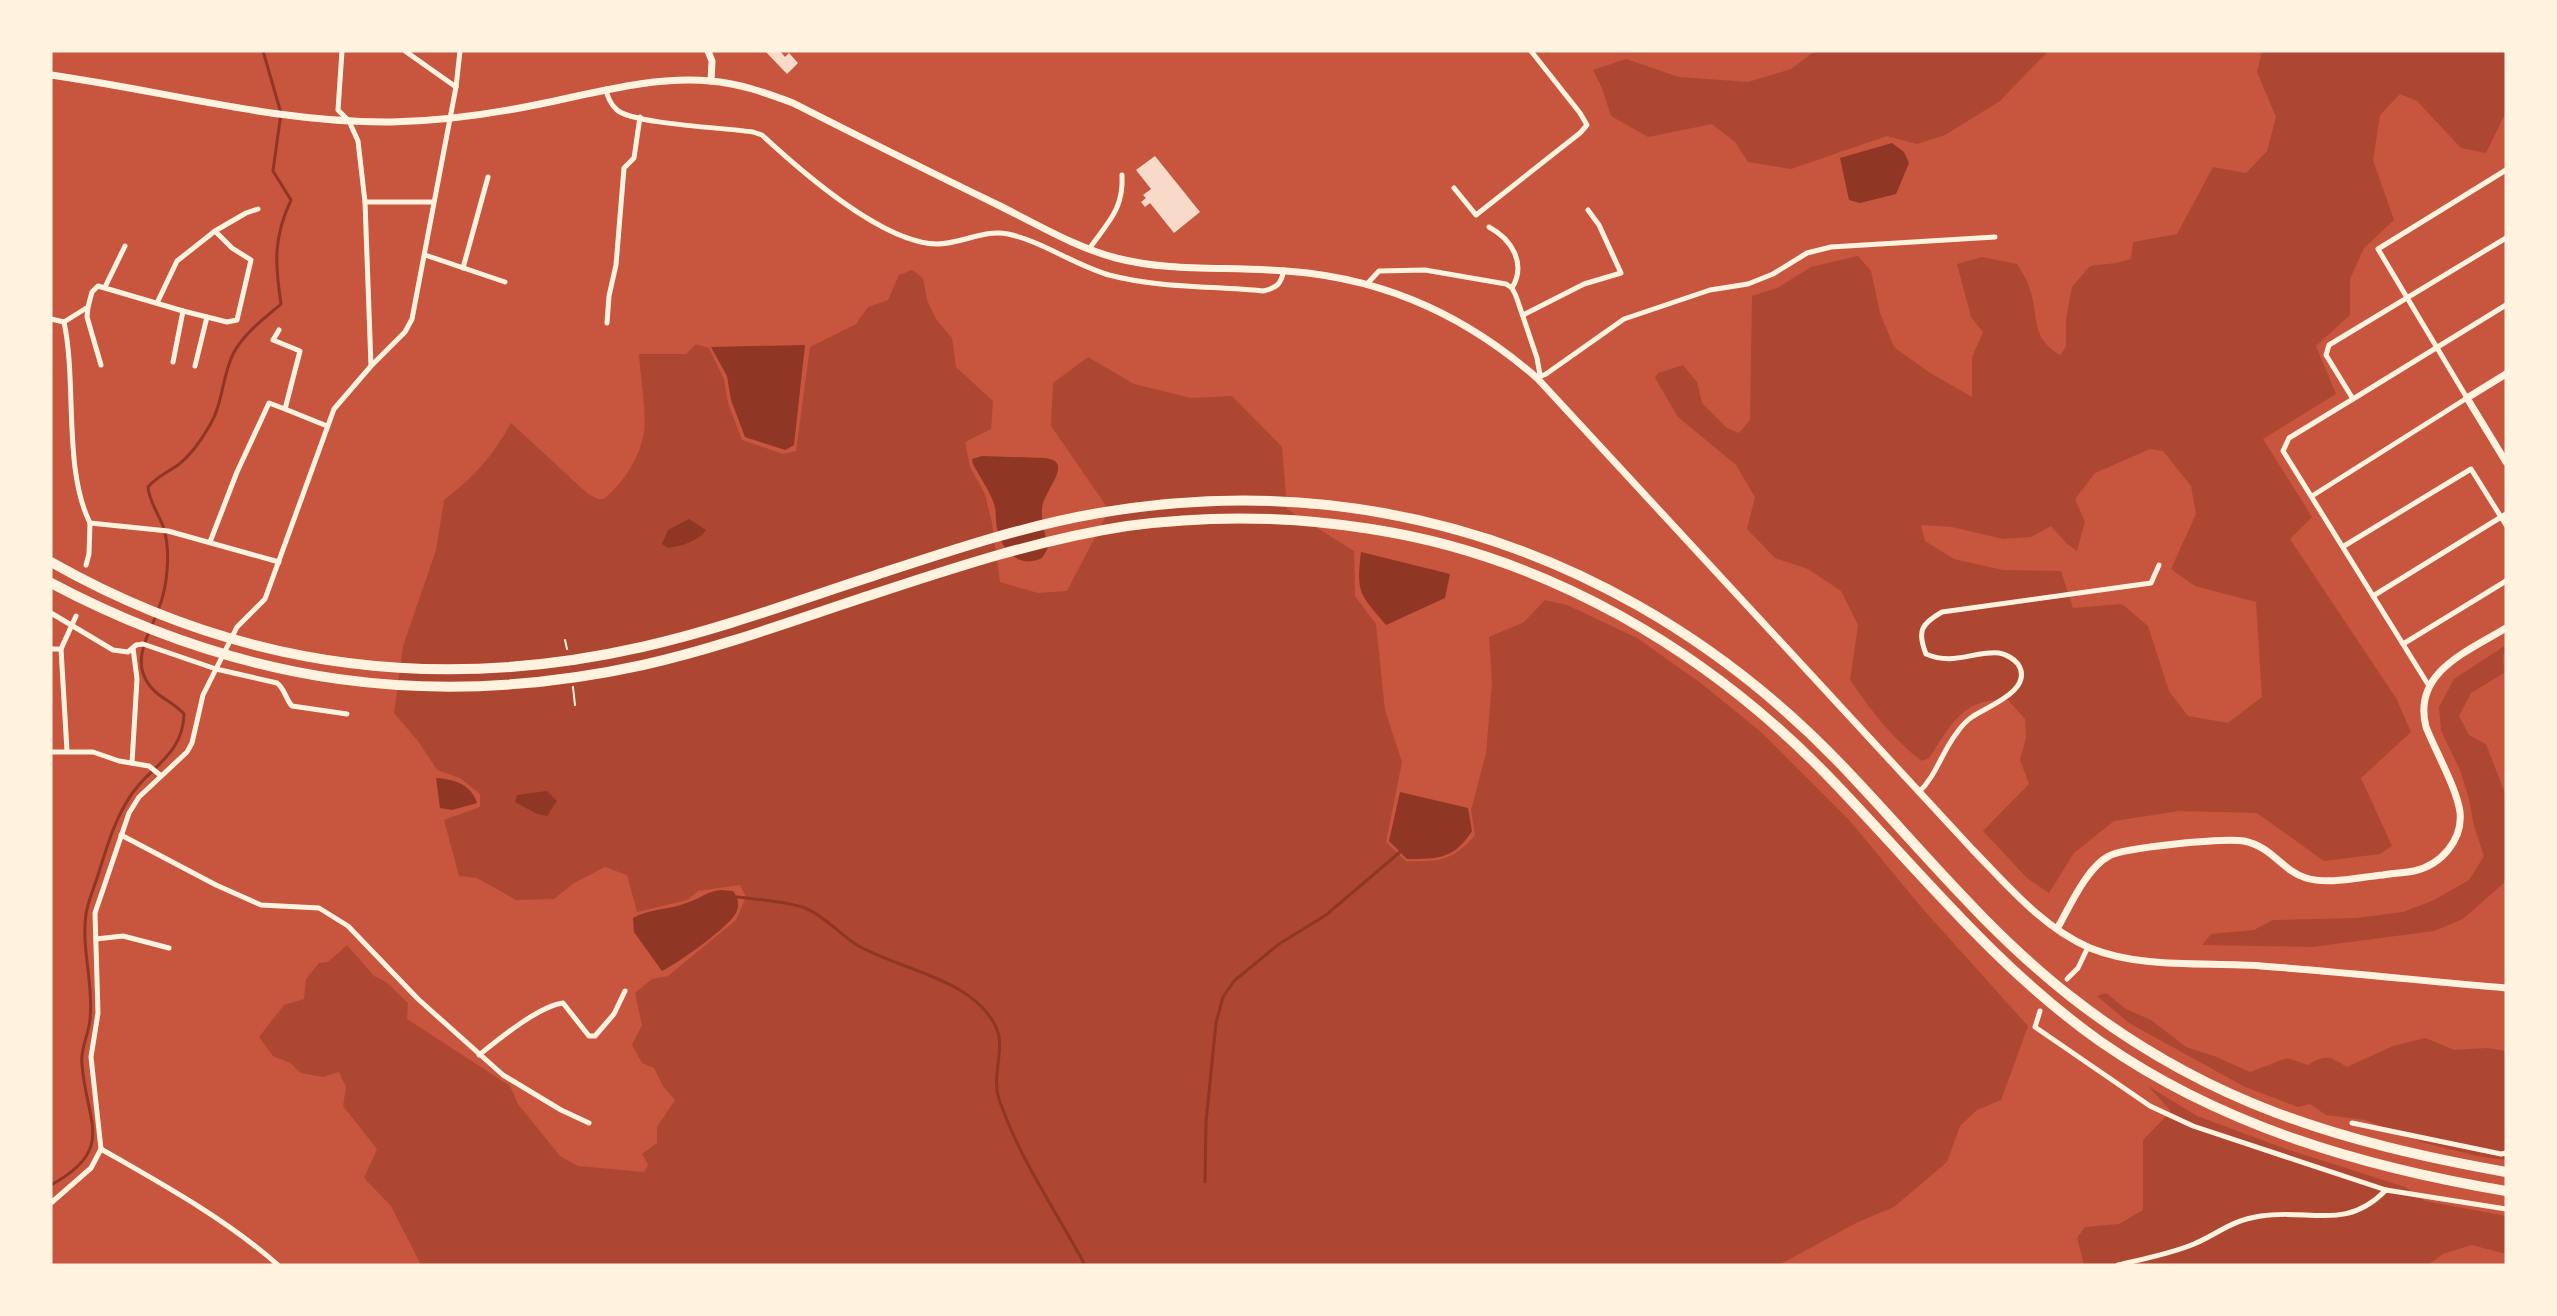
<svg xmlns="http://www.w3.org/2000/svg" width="2557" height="1316" font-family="Jost,sans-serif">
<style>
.green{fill:#ae4732;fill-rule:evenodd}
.water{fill:#8f3625}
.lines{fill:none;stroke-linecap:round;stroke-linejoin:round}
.stream{stroke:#8f3625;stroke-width:3}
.building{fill:#f7dbc8}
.path{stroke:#fff3e0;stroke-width:2}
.minor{stroke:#fff3e0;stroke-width:5}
.tertiary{stroke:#fff3e0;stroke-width:7}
.motorway{stroke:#fff3e0;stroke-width:10}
</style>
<rect width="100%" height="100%" fill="#c8553d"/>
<g class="green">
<polygon points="1815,51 2048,51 2000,101 1945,135 1917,144 1887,136 1791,169 1748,162 1735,142 1712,124 1648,137 1611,116 1602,88 1593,70 1626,59 1679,77 1748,82 1791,69"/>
<path d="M2262 51H2506V112L2486 153 2461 148 2417 101 2400 94 2380 115 2373 160 2394 220 2364 248 2350 279V315L2316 346 2336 394 2263 439 2312 517 2290 539 2396 698 2411 732 2361 778 2392 846 2380 854 2324 861 2257 813 2180 811 2114 821 2074 853 2049 893 2027 878 1983 831 2029 784 2020 760 2026 738 2025 719 2008 700C1963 697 1951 725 1929 758L1922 761C1892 739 1871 710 1850 680L1858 625 1841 591 1808 569 1775 558 1747 529 1755 497 1736 465 1678 417 1655 378 1658 373 1683 365 1697 382 1702 403 1727 428 1739 433 1750 420 1752 296 1777 288 1811 267 1858 256 1871 271 1880 313 1894 347 1927 371 1972 397V357L1983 332 1971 317 1957 264 1982 257 2017 264C2022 272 2028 281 2030 290 2040 318 2029 336 2060 355L2066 347V319L2072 287 2090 266 2116 263 2131 259 2133 242 2177 234 2213 167 2246 173 2267 151 2276 117 2257 72ZM2150 449 2163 451 2191 486 2196 514 2171 569 2195 586 2256 602 2262 697 2228 723 2188 716 2169 691 2148 626 2122 604 2073 608 2061 571 2003 570 1954 559 1925 541 1921 525 1952 527 2003 539 2031 537 2051 526 2067 544 2077 551 2085 522 2075 499 2095 473Z"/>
<path d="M912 270 923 278 927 300 936 319 952 338 956 367 993 401 991 429 965 442 970 467 985 494 992 523 1000 582 1038 593 1067 591 1109 510 1051 426 1053 383 1088 357 1134 384 1191 398 1232 396 1282 447 1287 509 1354 551 1355 596 1376 624 1385 710 1402 762 1386 842 1406 861C1439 862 1453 861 1475 835L1471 810 1486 753 1492 682 1489 637 1524 622 1545 600 1567 605 1637 638 1702 684 1762 733 1850 821 1922 908 2028 1026 2001 1100 1977 1110 1960 1126 1947 1162 1894 1207 1856 1223 1779 1265H421L391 1206 364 1178 377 1149 343 1106 346 1087 339 1072 323 1077 301 1073 290 1063 273 1056 259 1037 284 1005 304 999 306 979 319 963 328 962 347 945 374 976 386 982 408 1003 407 1019 510 1086 518 1104 560 1156 578 1166 644 1172 648 1165 642 1154 657 1143V1127L675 1100 663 1086 654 1068 642 1063 632 1045 642 1025 635 993 652 979 668 976 736 920 746 897 740 885 698 891 687 900 637 912 627 875 605 867 574 883 554 899 516 900 477 878 459 876 444 820 480 807V794L460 778 437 770 418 741 394 713 403 646 436 550 444 500C476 475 491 458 511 423L588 494 598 499H604C624 482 639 459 644 433 647 417 640 372 639 354H686L696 344 709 348 724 379 728 403 742 440 783 454 796 451 810 347 856 324 868 307 888 300 899 275Z"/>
<polygon points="2506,645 2506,653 2503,655 2504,673 2471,693 2459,716 2469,735 2486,744 2506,796 2506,881 2463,919 2434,931 2312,947 2202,945 2211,934 2254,930 2273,920 2356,918 2403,912 2434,900 2469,880 2484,856 2474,826 2469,799 2460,770 2441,731 2439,707 2454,679"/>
<path d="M2106 993 2126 1009 2151 1020 2186 1047 2214 1056 2250 1072 2287 1058 2308 1065C2326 1054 2329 1056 2347 1067L2393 1046 2426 1038 2454 1050 2487 1048 2506 1051V1160L2477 1156 2425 1143 2365 1120 2326 1115 2310 1104 2298 1107 2245 1087 2129 1023 2097 996Z"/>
<polygon points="2148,1086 2197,1116 2286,1149 2405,1187 2425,1201 2506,1216 2506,1254 2472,1245 2443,1254 2428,1265 2084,1265 2077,1238 2085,1227 2119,1224 2143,1210 2143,1140 2171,1111"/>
</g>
<g class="water">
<polygon points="1892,143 1904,152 1909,163 1896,194 1860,203 1849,200 1840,158"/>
<polygon points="805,345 794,445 785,450 745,437 731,400 727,376 711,347"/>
<path d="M982 456 1044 458C1077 461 1042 491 1042 510 1041 522 1046 536 1048 548L1042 558C1020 569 1001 551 997 528 995 519 997 510 993 501 988 488 979 476 973 464L972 459Z"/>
<path d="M689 519 706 530C696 543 683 545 668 548L662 544 668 530Z"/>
<path d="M1361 552 1450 574 1445 598 1386 625C1360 594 1356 594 1361 552Z"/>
<path d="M436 778C453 779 471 784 477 803L452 810 440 808Z"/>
<polygon points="547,791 557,801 547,816 537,814 515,802 517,795"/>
<path d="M1400 792 1468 808 1472 831C1454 859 1438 859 1407 859L1389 841Z"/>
<path d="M720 890 733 891C738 897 740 906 736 913 728 928 678 963 662 971L634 932 633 918C650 908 671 910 689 902 701 898 706 892 720 890Z"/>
</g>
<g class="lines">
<g class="stream">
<path d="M158 610C168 587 171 549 163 526 158 513 149 501 148 487 156 477 168 472 178 465 191 455 202 439 210 425 223 403 222 377 233 354 244 333 264 319 281 304 275 264 273 238 291 200L273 171 281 113 263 51"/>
<path d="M737 897C755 899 789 902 805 908 825 916 839 934 857 945 899 970 973 978 996 1027 1006 1048 991 1076 999 1099 1019 1158 1056 1211 1085 1265"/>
<polyline points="1205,1182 1206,1122 1216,1023 1223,997 1234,981 1279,944 1326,915 1400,852"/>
<path d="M51 1185C117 1149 86 1122 82 1064 80 1048 89 1035 90 1019 94 985 81 949 86 914 88 901 94 888 98 875 106 850 113 825 126 803 145 768 183 758 184 714 176 705 167 701 158 694 129 670 144 643 156 616"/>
</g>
</g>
<g class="building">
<polygon points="765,51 780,51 785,57 789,53 798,63 787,74"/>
<polygon points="1155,156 1200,212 1174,233 1150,203 1145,207 1141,202 1146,198 1143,195 1151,189 1136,170"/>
</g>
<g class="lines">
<g class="path">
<polyline points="565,640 567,649"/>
<polyline points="573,687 575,705"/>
</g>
<g class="minor">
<polyline points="342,51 338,110 349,121 358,141 365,202 371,366"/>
<polyline points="405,51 456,87"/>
<path d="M606 89C607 96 611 105 617 110 633 124 727 128 753 132L762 135C801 171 882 243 937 244 961 244 984 229 1008 234 1041 241 1075 265 1109 275 1158 288 1213 286 1263 291 1277 288 1281 284 1284 270"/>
<polyline points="1454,188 1476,215 1580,133 1587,125 1580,113 1531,51"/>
<polyline points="365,202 433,202"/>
<path d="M1489 227C1511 239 1527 263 1512 288"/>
<polyline points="215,231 246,213 258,209"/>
<path d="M1089 249C1108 222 1124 209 1122 175"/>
<polyline points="425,255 505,282"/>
<polyline points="463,268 488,177"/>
<polyline points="1367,284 1379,271 1425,270 1506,284 1512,288 1516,296 1537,358 1540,375"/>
<polyline points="105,287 125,246"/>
<polyline points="157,303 177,261 215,231 232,248 251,260 237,320 227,322 183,311"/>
<polyline points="88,307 87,317 101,365"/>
<polyline points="1523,315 1584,284 1621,273 1599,225 1588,210"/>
<polyline points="51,319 64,322"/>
<path d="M64 322C77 382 63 469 90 523"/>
<polyline points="64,322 88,307 92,292 98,286 183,311 173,362"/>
<polyline points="607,323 609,296 616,265 624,168 634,158 640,117"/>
<polyline points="279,330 273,340 300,351 285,409 327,426"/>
<polyline points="195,366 207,317"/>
<polyline points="1537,378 1546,374 1624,319 1710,290 1748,284 1773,274 1807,253 1831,247 1995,237"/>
<polyline points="2353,399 2506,305"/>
<polyline points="2312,496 2467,398 2378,249 2506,170"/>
<polyline points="90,523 168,531 279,562"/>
<polyline points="210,542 237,472 269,403 285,409"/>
<polyline points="2344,546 2471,469 2506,525"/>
<polyline points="86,565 89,554 90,523"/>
<polyline points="2373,596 2506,514"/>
<path d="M51 613 113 650 128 652 136 645 143 644 216 669 277 683C285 689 285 698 292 706L347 714"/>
<polyline points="2403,644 2506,581"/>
<polyline points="51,649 61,649 76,616"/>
<polyline points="61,649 67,751"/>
<polyline points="2429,686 2283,451 2289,438 2353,399 2326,355 2329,345 2506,238"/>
<polyline points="51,752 93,752 119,761 149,766 160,775"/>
<polyline points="132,763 137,679 133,648"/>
<path d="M1919 792C1936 776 1942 752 1956 734 1960 728 1966 721 1972 717 1986 707 2035 690 2018 664 2014 659 2006 654 1999 653 1972 651 1954 666 1926 654 1917 631 1921 624 1942 612L2151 583 2159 565"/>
<polyline points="121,835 216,885 261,905 319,908 348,926 418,999 503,1075 561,1110 589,1123"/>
<polyline points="96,939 123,936 169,948"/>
<polyline points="2067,979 2078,968 2088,947"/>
<polyline points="2040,1011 2035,1027 2150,1106 2193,1126 2386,1190 2506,1209"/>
<path d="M479 1055C499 1039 539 1006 563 1003L589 1036H595L614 1014 625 991"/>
<polyline points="2352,1123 2501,1154 2506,1153"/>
<path d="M101 1149C162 1184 226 1219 278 1265"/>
<polyline points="51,1203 91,1168 101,1149 91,1057 98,1013 95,913 129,813 139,797 187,752 192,743 203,695 237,627 265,599 334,409 371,366 405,332 412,319 456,87 460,51"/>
<path d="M2118 1265C2143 1259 2170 1254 2194 1244 2220 1233 2229 1221 2261 1216 2310 1208 2345 1232 2386 1190"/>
</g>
<g class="tertiary">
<polyline points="708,51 712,61 711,81"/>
<path d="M51 75C165 91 276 123 392 122 441 121 492 114 540 104 595 93 653 76 710 81 739 83 766 93 793 103 860 137 928 171 996 204 1035 223 1074 247 1116 258 1166 271 1218 267 1269 270 1373 274 1459 310 1537 378L1972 849C2007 885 2043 928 2090 948 2141 969 2207 962 2261 966 2343 972 2424 981 2506 988"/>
<polyline points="2506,374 2467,398 2506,462"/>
<path d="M2057 929C2069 908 2087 867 2109 856 2126 847 2224 838 2244 841 2273 847 2281 870 2306 878 2329 885 2359 877 2383 875 2393 873 2404 873 2414 871 2441 865 2463 840 2460 812 2457 789 2435 750 2426 727 2412 672 2467 652 2506 628"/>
</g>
<g class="motorway">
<path d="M51 562C238 668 434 694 642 647 722 629 799 600 876 575 949 551 1023 526 1099 513 1193 497 1290 496 1383 513 1564 545 1725 640 1850 774 1921 849 1988 932 2070 996 2206 1103 2339 1142 2506 1172"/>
<path d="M51 583C242 684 432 711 643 665 723 647 800 618 877 593 959 566 1042 539 1127 526 1208 515 1290 516 1371 529 1547 556 1706 650 1829 777 1917 868 1996 968 2101 1042 2222 1126 2363 1167 2506 1191"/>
</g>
</g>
<rect width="2557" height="1316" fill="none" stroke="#fff3e0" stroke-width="105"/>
</svg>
